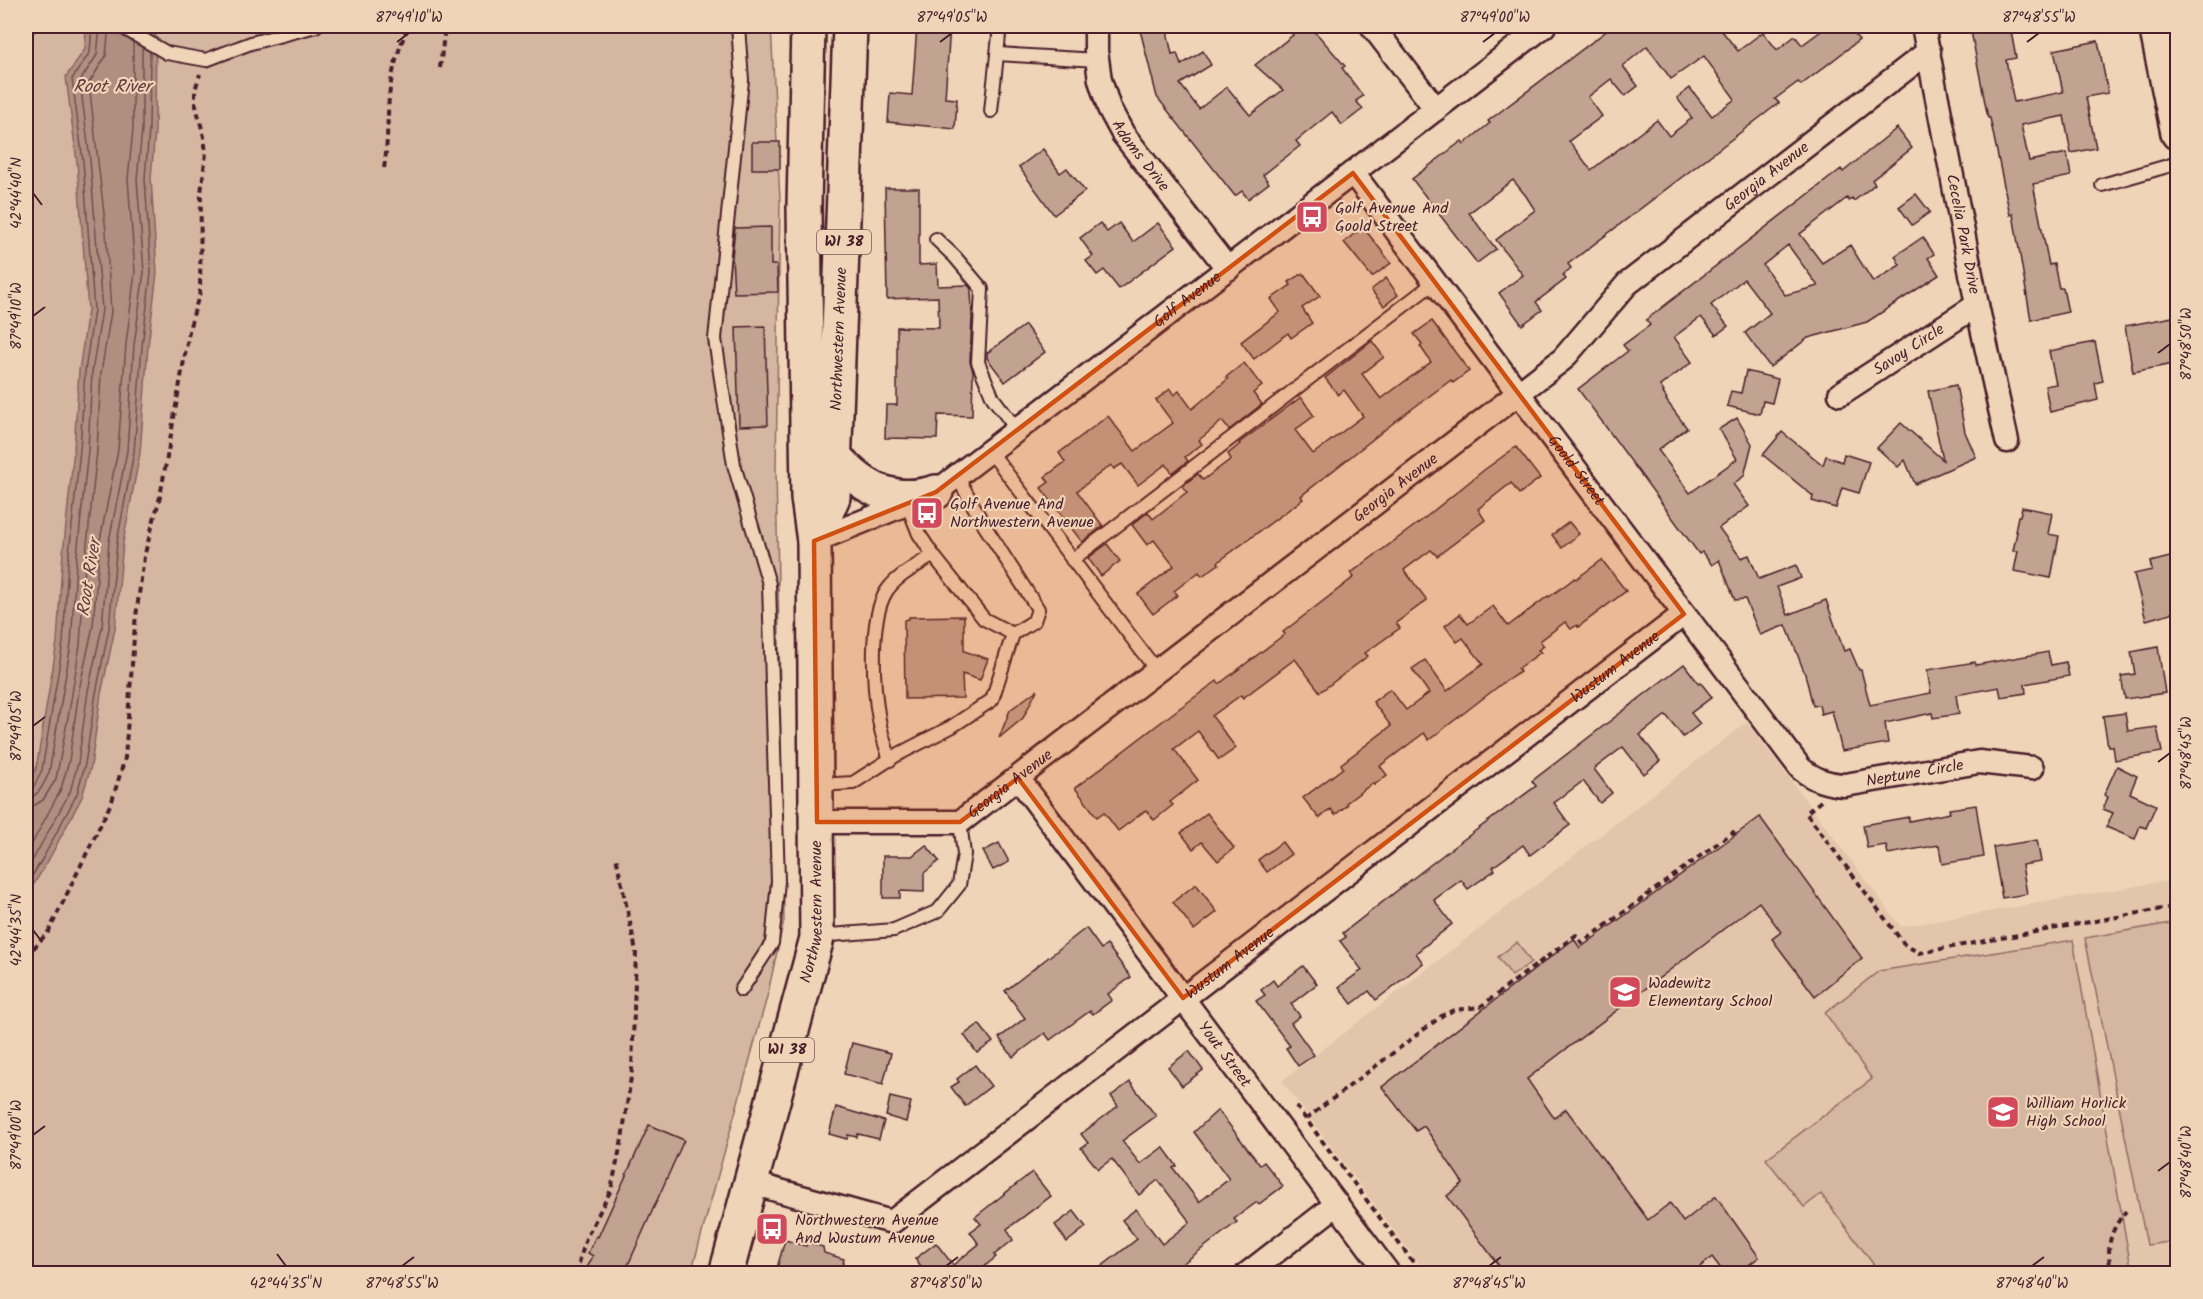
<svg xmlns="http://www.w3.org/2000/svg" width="2203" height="1299" font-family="Kalam,sans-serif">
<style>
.built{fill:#e2c5ab}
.green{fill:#d5b6a0;stroke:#906a66;stroke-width:1.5}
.water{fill:#b08f81;stroke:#87625f;stroke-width:1.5}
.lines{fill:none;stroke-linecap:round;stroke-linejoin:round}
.shore{stroke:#734c4d;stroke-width:1.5}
.building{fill:#c2a290;stroke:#4a1f2b;stroke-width:1.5;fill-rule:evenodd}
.lane-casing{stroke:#4a1f2b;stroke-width:16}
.street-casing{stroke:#4a1f2b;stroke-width:27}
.secondary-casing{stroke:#4a1f2b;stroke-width:38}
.primary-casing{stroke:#4a1f2b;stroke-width:38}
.path{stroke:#4a1f2b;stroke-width:4;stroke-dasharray:6 4.5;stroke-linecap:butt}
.lane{stroke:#f0d4b7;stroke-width:12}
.street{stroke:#f0d4b7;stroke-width:22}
.secondary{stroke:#f0d4b7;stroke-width:33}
.primary{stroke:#f0d4b7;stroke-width:33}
.marked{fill:#d05011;fill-opacity:0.2;stroke:#d05011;stroke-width:4.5;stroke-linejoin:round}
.ticks{fill:none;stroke:#4a1f2b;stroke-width:2}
.labels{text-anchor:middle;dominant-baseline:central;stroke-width:4.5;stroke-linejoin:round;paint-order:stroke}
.shield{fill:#f0d4b7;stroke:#7c5555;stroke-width:1.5}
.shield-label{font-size:15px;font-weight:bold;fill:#4a1f2b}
.street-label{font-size:16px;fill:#4a1f2b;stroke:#f0d4b7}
.poi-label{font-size:16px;fill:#4a1f2b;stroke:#f0d4b7;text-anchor:start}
.water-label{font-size:18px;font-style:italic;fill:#643b40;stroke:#f0d4b7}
.neatline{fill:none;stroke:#4a1f2b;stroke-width:2}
.ticks-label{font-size:15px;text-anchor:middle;fill:#4a1f2b}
</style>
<rect width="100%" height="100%" fill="#f0d4b7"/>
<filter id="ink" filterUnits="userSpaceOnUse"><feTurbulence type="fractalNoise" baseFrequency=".0167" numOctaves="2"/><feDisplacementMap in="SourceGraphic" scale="12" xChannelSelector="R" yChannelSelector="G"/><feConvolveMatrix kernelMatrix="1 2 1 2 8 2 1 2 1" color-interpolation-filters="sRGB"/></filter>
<g filter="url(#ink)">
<polygon class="built" points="1747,722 1901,927 2177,879 2177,1273 1426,1273 1282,1081"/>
<g class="green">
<polygon points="26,26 771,26 780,200 776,469 784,920 767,997 691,1273 26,1273"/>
<polygon points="2177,922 2177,1241 2147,1245 2085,938"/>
<polygon points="2073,940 2132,1273 1880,1273 1821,1194 1804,1207 1766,1159 1872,1079 1825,1013 1879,971"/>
<polygon points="1517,942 1531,962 1512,976 1498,957"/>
</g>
<polygon class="water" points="86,26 156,26 155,131 151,178 157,273 148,346 140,453 123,543 115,629 101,694 91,766 82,797 48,861 26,897 26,789 36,769 57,642 62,563 74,449 79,371 88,310 77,162 66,77 85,49"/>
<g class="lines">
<g class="shore">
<polyline points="26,790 33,788 42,770 63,643 68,563 80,450 85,371 94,310 83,161 72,79 90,52 92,26"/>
<path d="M26 798C39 797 43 785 49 773L71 644 76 564 88 450 92 372 102 310 90 160 80 81 97 55 100 26"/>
<polyline points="26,807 35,805 43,800 56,779 69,712 80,645 85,564 97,451 101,373 111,312 106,231 89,83 106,56 109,26"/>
<polyline points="26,855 61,789 69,761 79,690 93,626 100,540 118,450 126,344 135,272 128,179 133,129 133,42"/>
<polyline points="26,872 70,792 78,763 88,691 102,627 109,541 127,451 134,345 144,272 137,179 142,130 142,47"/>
<polyline points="26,886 43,858 77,794 85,764 96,693 109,628 117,542 134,452 142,346 151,273 145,178 149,130 150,52"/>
</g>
</g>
<g class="building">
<polygon points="917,26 950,26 945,98 957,99 955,129 888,122 890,93 912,95"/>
<polygon points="1139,26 1168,26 1168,36 1172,54 1177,53 1181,65 1203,51 1211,65 1180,84 1199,109 1227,87 1250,115 1283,90 1255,65 1293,35 1287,26 1305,26 1318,35 1345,66 1342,68 1363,96 1356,101 1363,109 1342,125 1332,112 1296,141 1300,146 1263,175 1269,183 1248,199 1242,191 1235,196 1157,97"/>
<path d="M1613 26H1718L1738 51 1763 32 1777 50 1795 36 1802 45 1828 26H1848L1859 40 1801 85 1798 82 1775 99 1779 103 1568 264 1571 268 1563 275 1566 279 1536 302 1542 310 1522 325 1499 293 1523 275 1496 240 1535 210 1526 196 1513 180 1469 213 1496 249 1477 263 1412 179 1459 143 1462 141 1464 144 1490 123 1488 121ZM1647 46 1671 79 1704 56 1735 99 1712 116 1690 88 1677 98 1692 118 1669 136 1657 120 1591 170 1569 141 1602 116 1588 97 1611 79 1625 96 1638 86 1623 66Z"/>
<polygon points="1970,26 2010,26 2016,58 2006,60 2014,102 2063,92 2054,50 2098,41 2108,93 2086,97 2096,148 2071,153 2064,116 2021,125 2029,161 2067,153 2071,176 2033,184 2049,265 2054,264 2059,288 2063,288 2068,312 2031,320 2013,214 2010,215 1990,118 1988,118"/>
<path d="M1897 128 1912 148 1872 180 1875 184 1854 201 1852 198 1849 201 1847 198 1800 234 1822 263 1850 245 1873 282 1900 265 1895 256 1923 237 1934 254 1928 258 1939 275 1867 322 1808 338 1770 367 1745 333 1770 313 1744 279 1711 305 1728 326 1716 335 1701 317 1674 337 1692 362 1660 386 1664 392 1663 393 1667 399 1666 400 1687 428 1658 450 1690 493 1737 459 1719 429 1737 418 1752 444 1744 476 1733 484 1749 506 1719 528 1741 558 1749 555 1759 579 1796 565 1801 578 1777 587 1788 615 1826 600 1844 651 1850 649 1859 670H1861L1870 705 1931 693 1927 670 1975 662 1976 665 2048 652 2051 665 2066 662 2069 676 2025 684 2026 693 2001 697 1999 687 1956 695 1959 714 1933 718 1932 713 1885 723 1888 743 1842 751 1832 711 1821 714 1819 705 1813 706 1805 674 1786 625 1760 635 1745 599 1735 600 1719 560 1712 565 1702 552 1699 554 1578 389 1628 351 1623 345 1650 325 1646 320 1841 169 1843 172ZM1788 245 1818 286 1785 295 1763 265Z"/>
<rect x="752" y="142" width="28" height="27"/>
<polygon points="1043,149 1060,173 1067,168 1085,191 1054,215 1019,167"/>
<polygon points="885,188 919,188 919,265 937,264 938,286 968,285 971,289 972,318 970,362 973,371 972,416 938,415 937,439 885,438 886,405 897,405 897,327 939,328 938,297 887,299"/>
<polygon points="1916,194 1930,212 1912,225 1899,207"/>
<polygon points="1100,223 1107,232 1119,223 1133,242 1158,223 1176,246 1119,289 1104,270 1097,275 1086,261 1093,256 1080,238"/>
<polygon points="771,227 771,265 777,265 778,292 734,293 732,257 735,228"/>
<polygon points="1363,227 1391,263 1372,277 1344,242"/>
<polygon points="1303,273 1320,296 1302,308 1312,323 1291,338 1288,333 1254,359 1241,342 1280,312 1271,299 1291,285 1289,282"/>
<polygon points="1386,278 1398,295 1384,306 1371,290"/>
<polygon points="2178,316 2178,363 2133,372 2125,326"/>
<polygon points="1432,321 1469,371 1453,383 1451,380 1397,420 1301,496 1303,499 1218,562 1219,564 1202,576 1199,572 1174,591 1178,595 1153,614 1138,594 1174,566 1154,540 1147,545 1132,525 1148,512 1153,519 1187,492 1182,486 1198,474 1203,480 1231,459 1228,454 1240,444 1239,443 1301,397 1314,416 1295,430 1313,454 1363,416 1344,390 1338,395 1325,378 1372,341 1384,357 1362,374 1381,399 1431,362 1420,346 1422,344 1414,334"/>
<polygon points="1025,325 1045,352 1005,382 987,358 987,353"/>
<polygon points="765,326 768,425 739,426 736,327"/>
<polygon points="2095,342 2103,381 2095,383 2098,400 2050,412 2045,386 2056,384 2049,351"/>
<polygon points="1244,363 1262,386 1253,393 1262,404 1229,430 1222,421 1199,440 1202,444 1185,457 1188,461 1172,473 1166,464 1138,485 1122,464 1114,469 1111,465 1077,491 1103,526 1082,542 1041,488 1049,482 1045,477 1065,462 1059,453 1108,416 1135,451 1173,423 1156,400 1170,389 1174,395 1179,391 1192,409 1228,379 1226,377"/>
<polygon points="1746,371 1778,379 1772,403 1763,401 1760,414 1727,406 1731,391 1741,393"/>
<polygon points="1956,385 1965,432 1976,457 1915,484 1905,460 1898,467 1877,448 1901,423 1943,460 1928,391"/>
<polygon points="1782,432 1823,465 1826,456 1842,462 1844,454 1869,462 1859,493 1842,488 1836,508 1812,501 1813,496 1763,455"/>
<polygon points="1516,447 1540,478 1519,494 1511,483 1478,509 1485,520 1437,556 1431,550 1404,570 1427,600 1396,623 1400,628 1365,653 1368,656 1320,692 1295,659 1243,698 1241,695 1212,716 1236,748 1219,760 1198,731 1174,749 1198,780 1170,802 1173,805 1154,820 1146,810 1118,831 1104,812 1097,817 1075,788 1177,710 1217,681 1219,684 1285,634 1283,632 1354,577 1351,573 1421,521 1484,470"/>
<polygon points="2022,507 2052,513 2048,534 2059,536 2051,578 2014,571 2018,551 2013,551 2017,532 2015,531 2018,516 2020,516"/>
<polygon points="1569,522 1579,534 1562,548 1552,535"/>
<polygon points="1107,544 1120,561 1101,576 1088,558"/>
<polygon points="2178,555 2178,611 2146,620 2134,574 2152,570 2150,562"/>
<polygon points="1602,560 1626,591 1578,627 1577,625 1571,629 1565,622 1540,641 1544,646 1538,650 1541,652 1518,669 1520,672 1504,682 1429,740 1424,733 1380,766 1387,775 1374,785 1373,783 1346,803 1347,805 1335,815 1331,809 1319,818 1303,798 1343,768 1341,764 1391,726 1373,702 1390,689 1406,710 1429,693 1412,669 1425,660 1447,691 1483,664 1463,638 1457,642 1445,626 1460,614 1468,624 1493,606 1508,626 1548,596 1549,597 1575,578 1576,579"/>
<polygon points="964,616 964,651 988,659 980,680 962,674 963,698 905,699 904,620 909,619 909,617"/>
<polygon points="2158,647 2165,693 2125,699 2121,676 2135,674 2131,652"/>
<polygon points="1684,664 1699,684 1700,682 1712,697 1691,713 1700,724 1683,737 1666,715 1640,735 1660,761 1644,774 1623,747 1594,769 1612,793 1600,803 1583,781 1554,803 1570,825 1530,855 1523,845 1493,867 1495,870 1468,889 1461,880 1434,900 1452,924 1416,953 1423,963 1376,1000 1369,991 1352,1004 1339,987 1362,970 1340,941 1346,937 1343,933 1448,851 1536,786 1532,781"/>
<polygon points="1037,690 1023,718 999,738 1010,710"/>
<polygon points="2125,713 2128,731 2157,727 2162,752 2115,760 2113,746 2108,746 2103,716"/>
<polygon points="2117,766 2137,776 2130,793 2156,805 2146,828 2140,826 2135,839 2106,827 2113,813 2103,809 2108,797 2104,795"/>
<polygon points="1976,805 1984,857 1942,864 1939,845 1888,854 1886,845 1867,848 1863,825 1909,817 1909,821 1950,813 1949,809"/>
<polygon points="1207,813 1234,848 1218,861 1202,842 1193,849 1181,833"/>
<polygon points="1760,817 1862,958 1815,996 1772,939 1781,932 1759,902 1527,1079 1554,1118 1566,1109 1648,1220 1670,1203 1683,1222 1716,1196 1759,1257 1737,1274 1725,1274 1712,1257 1691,1274 1505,1274 1447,1196 1463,1183 1424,1126 1416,1131 1382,1087 1574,939 1580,948"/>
<polygon points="2037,840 2041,862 2022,865 2027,894 2002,898 1993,847"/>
<polygon points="1282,842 1291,854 1267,872 1258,860"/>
<polygon points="999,843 1009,862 993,870 983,851"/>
<polygon points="926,845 939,861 924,873 924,892 900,891 900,898 883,898 883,856 912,856"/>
<polygon points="1196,884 1217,912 1194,930 1173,902"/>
<polygon points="1086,928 1101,949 1107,945 1131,977 1108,994 1112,1000 1093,1014 1090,1011 1050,1040 1045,1033 1013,1057 999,1038 1025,1018 1005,991"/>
<polygon points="1303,966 1317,984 1291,1004 1300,1016 1291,1023 1314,1055 1298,1066 1286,1048 1290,1046 1256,1001 1265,995 1261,990 1273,980 1277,986"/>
<polygon points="979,1024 993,1042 977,1053 964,1035"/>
<polygon points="852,1043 891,1053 883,1084 844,1074"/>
<polygon points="1189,1051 1203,1070 1182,1086 1168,1067"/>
<polygon points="975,1065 991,1086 965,1106 951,1087 959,1082 957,1079"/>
<polygon points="1130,1082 1156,1116 1122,1141 1140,1164 1163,1147 1177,1166 1173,1168 1199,1202 1229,1179 1194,1132 1218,1110 1260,1165 1264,1162 1283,1186 1259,1204 1257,1202 1234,1219 1237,1222 1169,1274 1092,1274 1137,1239 1122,1220 1136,1209 1162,1244 1190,1222 1158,1180 1139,1195 1112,1159 1098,1169 1081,1148 1088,1143 1081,1134 1118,1106 1111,1096"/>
<polygon points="890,1097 911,1102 906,1122 886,1116"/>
<polygon points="836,1107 884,1121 879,1139 858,1134 857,1137 848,1135 847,1139 829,1134"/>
<polygon points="649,1125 684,1140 624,1274 600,1274 587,1268 593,1256 588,1253 596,1236 598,1237"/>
<polygon points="1032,1172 1051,1196 1007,1229 1013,1240 994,1255 996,1257 975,1274 926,1274 915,1259 936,1243 953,1265 979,1244 970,1232 981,1224 975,1217"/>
<polygon points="1074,1211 1086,1227 1067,1242 1055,1225"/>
<polygon points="785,1240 806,1246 807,1242 823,1247 824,1253 844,1259 840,1274 795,1274 777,1268"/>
</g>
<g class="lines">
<g class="lane-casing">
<g id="lane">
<polyline points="120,26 167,53 206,60 251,43 316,26"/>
<polyline points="738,26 742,80 715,339 734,465 769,584 778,881 772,943 741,990"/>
<polyline points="998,54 1097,60"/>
<polyline points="991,111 1000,26"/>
<polyline points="2102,185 2178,163"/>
<polyline points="936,239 955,257 982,289 978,362 993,398 1017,430"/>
<polyline points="990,451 1157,671"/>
<polyline points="957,476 984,525 1038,609 1034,621 1013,634"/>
<polyline points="1072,560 1435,282"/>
<path d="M890 760C886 747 881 733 879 720 873 687 869 620 886 592 896 576 917 566 933 555"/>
<polyline points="818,785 853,783 895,756 951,727 992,700 1013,634 984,619 933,555 919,534 907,504"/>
<polyline points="818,936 894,930 938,911 959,885 964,854 960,822"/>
</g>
</g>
<g class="street-casing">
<g id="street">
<path id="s1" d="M1096 26V51L1100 80 1109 108 1123 134 1228 269"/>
<polyline points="1372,26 1436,109"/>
<path id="s2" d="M1923 26 1977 305 2007 441"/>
<path id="s3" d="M1353 173 1801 769C1815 780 1827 784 1845 785L1979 762 2032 768"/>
<path id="s4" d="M1840 394 1977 305"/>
<path id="s5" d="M814 541 936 492 1544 26"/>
<path id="s6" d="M1018 778 1389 1274"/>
<path id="s7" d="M817 822H960L1563 359 1627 284 1929 51"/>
<path id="s8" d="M751 1183 892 1222 1684 614"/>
<polyline points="1247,1274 1337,1204"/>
</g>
</g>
<g class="secondary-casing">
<polyline id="secondary" points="2156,26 2178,133"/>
</g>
<g class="primary-casing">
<g id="primary">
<path d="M836 458C865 490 894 505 936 492"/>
<path id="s9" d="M814 541 833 497 850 26"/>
<path id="s10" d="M726 1274 817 938 814 541 808 498 804 207 808 26"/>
</g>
</g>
<g class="path">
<polyline points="26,63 34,26"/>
<polyline points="440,68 445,26"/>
<path d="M384 168C388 144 387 121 389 98 391 73 399 48 408 26"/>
<polyline points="1821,801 1806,813 1904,944 1919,953 2178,906"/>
<polyline points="26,968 31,951 49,931 112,801 125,758 135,624 144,557 160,497 190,326 200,292 201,193 206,153 204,137 195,102 195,90 200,74"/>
<polyline points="1296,1106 1422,1274"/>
<polyline points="1306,1119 1443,1015 1454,1010 1480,1007 1576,935 1582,943 1733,832 1735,835"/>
<polyline points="576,1274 586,1238 611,1190 622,1139 632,1070 636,951 616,857"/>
<path d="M2111 1274C2107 1245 2108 1234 2126 1211"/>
</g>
<use href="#lane" class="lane"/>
<use href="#street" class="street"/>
<use href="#secondary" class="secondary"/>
<use href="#primary" class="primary"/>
</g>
</g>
<path class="marked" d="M1353 173 1684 614 1183 998 1018 778 960 822H817L814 541 936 492Z"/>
<path class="ticks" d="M397 42 409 33M940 42 952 33M1483 42 1495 33M2027 42 2039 33M33 193 42 205M33 316 45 307M2158 353 2170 344M33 726 45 717M2158 762 2170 753M33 930 42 942M33 1135 45 1126M2158 1171 2170 1162M277 1254 286 1266M402 1266 414 1257M946 1266 958 1257M1489 1266 1501 1257M2032 1266 2044 1257"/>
<defs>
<g id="bus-square" transform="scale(1.725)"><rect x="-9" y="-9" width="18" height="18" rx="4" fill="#d1495b" stroke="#f0d4b7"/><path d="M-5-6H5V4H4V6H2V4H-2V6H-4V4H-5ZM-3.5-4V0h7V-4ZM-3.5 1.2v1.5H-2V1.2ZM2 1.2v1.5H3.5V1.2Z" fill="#fff"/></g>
<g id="school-square" transform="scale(1.725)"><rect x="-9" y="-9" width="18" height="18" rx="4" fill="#d1495b" stroke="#f0d4b7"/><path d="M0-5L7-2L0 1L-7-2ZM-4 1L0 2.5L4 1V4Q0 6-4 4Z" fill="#fff"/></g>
</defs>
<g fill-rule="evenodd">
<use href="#bus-square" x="1312" y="217"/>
<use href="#bus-square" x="927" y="513"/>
<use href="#school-square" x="1625" y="992"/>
<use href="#school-square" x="2003" y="1112"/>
<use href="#bus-square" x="772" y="1229"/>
</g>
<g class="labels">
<g class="shield">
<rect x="817" y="230" width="54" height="24" rx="4.5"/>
<rect x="760" y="1038" width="54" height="24" rx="4.5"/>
</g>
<g class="shield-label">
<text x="844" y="242">WI 38</text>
<text x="787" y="1050">WI 38</text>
</g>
<g class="street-label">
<text stroke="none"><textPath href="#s1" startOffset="141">Adams Drive</textPath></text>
<text stroke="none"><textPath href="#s7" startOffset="1178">Georgia Avenue</textPath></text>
<text stroke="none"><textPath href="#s2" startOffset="212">Cecelia Park Drive</textPath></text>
<text stroke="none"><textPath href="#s5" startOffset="448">Golf Avenue</textPath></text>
<text stroke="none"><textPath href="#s9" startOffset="206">Northwestern Avenue</textPath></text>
<text stroke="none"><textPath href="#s4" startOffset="82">Savoy Circle</textPath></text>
<text stroke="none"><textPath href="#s3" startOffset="372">Goold Street</textPath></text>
<text stroke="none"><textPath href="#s7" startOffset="692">Georgia Avenue</textPath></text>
<text stroke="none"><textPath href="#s8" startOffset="1058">Wustum Avenue</textPath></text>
<text stroke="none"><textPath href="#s3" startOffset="864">Neptune Circle</textPath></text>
<text stroke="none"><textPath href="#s7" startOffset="206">Georgia Avenue</textPath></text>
<text stroke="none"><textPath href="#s10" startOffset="374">Northwestern Avenue</textPath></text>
<text stroke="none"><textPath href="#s8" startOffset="572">Wustum Avenue</textPath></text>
<text stroke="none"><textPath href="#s6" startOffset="345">Yout Street</textPath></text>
</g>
<g class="poi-label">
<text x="1335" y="208">Golf Avenue And<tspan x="1335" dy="18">Goold Street</tspan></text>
<text x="950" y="504">Golf Avenue And<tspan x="950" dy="18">Northwestern Avenue</tspan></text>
<text x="1648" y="983">Wadewitz<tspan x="1648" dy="18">Elementary School</tspan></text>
<text x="2026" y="1103">William Horlick<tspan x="2026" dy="18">High School</tspan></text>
<text x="795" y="1220">Northwestern Avenue<tspan x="795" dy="18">And Wustum Avenue</tspan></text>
</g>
<g class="water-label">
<text x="112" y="87">Root River</text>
<text transform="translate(90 578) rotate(-81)">Root River</text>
</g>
</g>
<rect width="2203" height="1299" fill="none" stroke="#f0d4b7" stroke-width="66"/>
<rect x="33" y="33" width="2137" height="1233" class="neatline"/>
<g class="ticks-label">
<text x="409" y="22">87°49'10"W</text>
<text x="952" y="22">87°49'05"W</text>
<text x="1495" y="22">87°49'00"W</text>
<text x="2039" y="22">87°48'55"W</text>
<text transform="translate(16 193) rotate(-90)" y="5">42°44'40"N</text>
<text transform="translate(16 316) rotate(-90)" y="5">87°49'10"W</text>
<text transform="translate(2186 344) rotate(-90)" y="5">87°48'50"W</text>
<text transform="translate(16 726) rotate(-90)" y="5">87°49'05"W</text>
<text transform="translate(2186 753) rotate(-90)" y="5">87°48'45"W</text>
<text transform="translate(16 930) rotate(-90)" y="5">42°44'35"N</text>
<text transform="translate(16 1135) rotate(-90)" y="5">87°49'00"W</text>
<text transform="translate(2186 1162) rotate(-90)" y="5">87°48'40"W</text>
<text x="286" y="1288">42°44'35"N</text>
<text x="402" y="1288">87°48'55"W</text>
<text x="946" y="1288">87°48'50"W</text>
<text x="1489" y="1288">87°48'45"W</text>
<text x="2032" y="1288">87°48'40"W</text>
</g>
</svg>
